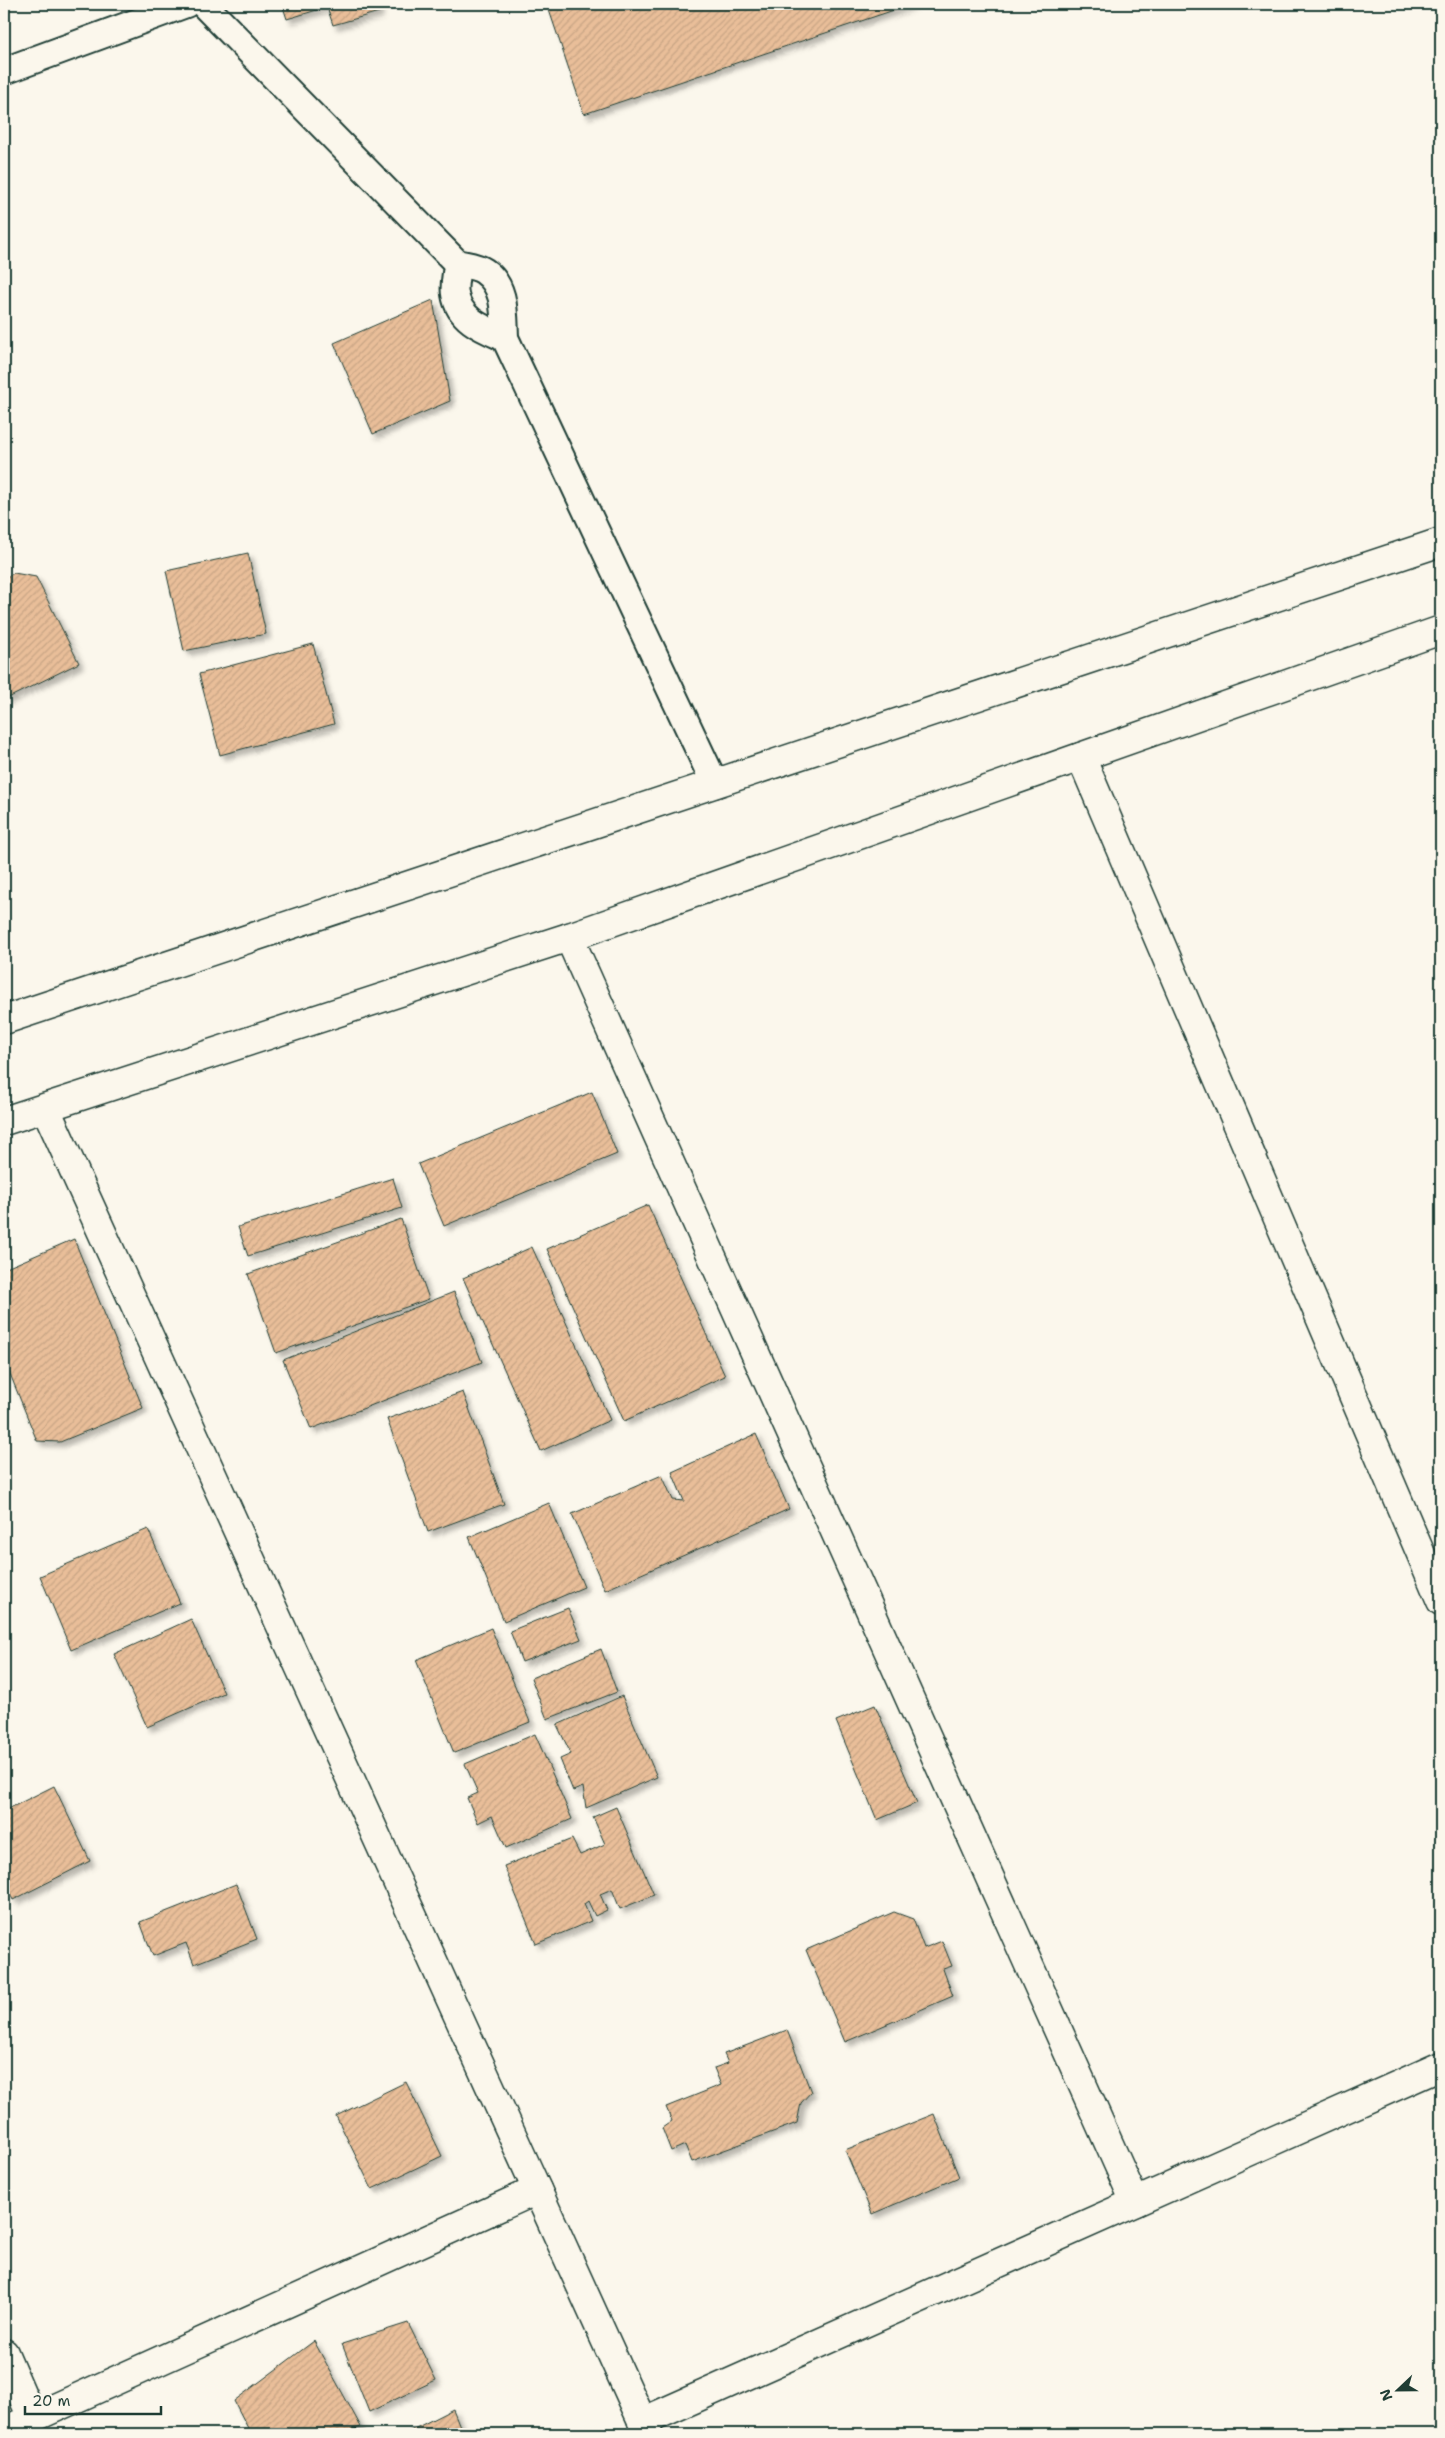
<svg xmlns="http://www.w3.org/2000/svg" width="1445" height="2438" font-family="'Shantell Sans',sans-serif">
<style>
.building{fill:url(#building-hatch);stroke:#1f3d34;filter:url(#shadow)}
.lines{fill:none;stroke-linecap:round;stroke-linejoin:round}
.lane-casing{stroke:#1f3d34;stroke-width:30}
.street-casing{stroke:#1f3d34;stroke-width:31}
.primary-casing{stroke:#1f3d34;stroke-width:31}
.lane{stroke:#fbf7ec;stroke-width:26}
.street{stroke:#fbf7ec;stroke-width:28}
.primary{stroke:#fbf7ec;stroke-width:28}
</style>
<defs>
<pattern id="building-hatch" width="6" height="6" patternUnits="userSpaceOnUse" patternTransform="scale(1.25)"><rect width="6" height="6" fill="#e9be99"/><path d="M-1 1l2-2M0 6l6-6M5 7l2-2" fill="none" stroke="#c7a484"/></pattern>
<filter id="shadow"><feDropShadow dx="4.5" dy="4.5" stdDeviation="2.5" flood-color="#0004"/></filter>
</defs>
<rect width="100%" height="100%" fill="#fbf7ec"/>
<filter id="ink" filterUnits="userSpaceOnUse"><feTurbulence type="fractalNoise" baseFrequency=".02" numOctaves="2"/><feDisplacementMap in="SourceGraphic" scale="10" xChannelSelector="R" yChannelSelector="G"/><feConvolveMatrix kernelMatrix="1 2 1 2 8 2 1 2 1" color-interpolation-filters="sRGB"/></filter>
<g filter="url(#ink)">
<g class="building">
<polygon points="282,4 377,4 379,12 333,25 327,7 287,19"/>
<polygon points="547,4 912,4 584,114"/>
<polygon points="433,300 450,401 373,434 334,343"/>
<polygon points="248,553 266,634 184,651 166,571"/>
<polygon points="14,573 36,577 79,663 4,700 4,578"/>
<polygon points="313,644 334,724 220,755 199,674"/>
<polygon points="592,1092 617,1154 444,1226 418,1164"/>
<polygon points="393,1178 402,1208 248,1256 238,1227"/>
<polygon points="648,1205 725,1376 624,1421 547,1249"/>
<polygon points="401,1219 429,1299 276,1353 248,1274"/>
<polygon points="74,1239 143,1408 60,1442 37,1441 4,1359 4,1269"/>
<polygon points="532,1247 610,1420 541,1451 463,1278"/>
<polygon points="454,1292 482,1362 311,1429 283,1360"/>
<polygon points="463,1392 504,1504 428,1532 387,1419"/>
<polygon points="756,1434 789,1509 605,1590 572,1514 662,1475 673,1500 684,1501 672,1472"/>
<polygon points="549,1503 584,1587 504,1621 469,1537"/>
<polygon points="148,1529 180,1603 71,1650 40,1576"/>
<polygon points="568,1608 581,1639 522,1662 510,1631"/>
<polygon points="191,1619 224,1693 147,1727 114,1654"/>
<polygon points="491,1628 530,1722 454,1753 416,1660"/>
<polygon points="601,1649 617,1692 547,1719 531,1678"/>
<polygon points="622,1696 657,1777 586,1808 583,1787 573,1791 560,1759 571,1754 557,1725"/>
<polygon points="875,1705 917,1803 877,1820 836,1721"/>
<polygon points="535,1734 572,1819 506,1848 492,1816 478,1823 467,1798 478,1793 465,1764"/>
<polygon points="54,1786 90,1861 13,1900 4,1881 4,1811"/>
<polygon points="616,1807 654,1895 620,1909 612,1889 600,1894 607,1910 595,1916 588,1901 584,1904 591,1921 536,1944 504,1866 572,1839 580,1855 605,1844 593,1817"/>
<polygon points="236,1884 257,1939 194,1964 186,1943 153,1956 140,1922"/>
<polygon points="894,1912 913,1919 924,1948 942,1941 952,1966 943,1969 953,1996 845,2042 806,1950"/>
<polygon points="787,2030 811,2092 801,2103 797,2123 692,2162 685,2145 671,2151 662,2128 672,2121 666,2107 721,2085 714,2068 728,2063 724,2054"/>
<polygon points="406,2082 442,2156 372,2189 336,2116"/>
<polygon points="934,2114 959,2177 872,2214 845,2150"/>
<polygon points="408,2323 436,2380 369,2412 342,2344"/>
<polygon points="314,2341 361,2427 339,2434 251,2434 234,2401"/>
<polygon points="453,2409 463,2434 404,2434"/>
</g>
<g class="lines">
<g class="lane-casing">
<g id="lane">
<path d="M203 4 457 263C465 265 477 266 484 271 506 286 504 314 505 338L715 784"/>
<polyline points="4,71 186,4"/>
<path d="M457 263C457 272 453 285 455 294 459 320 484 329 505 338"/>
</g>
</g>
<g class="street-casing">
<g id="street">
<polyline points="1081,757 1441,1601"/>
<polyline points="569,937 1135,2202"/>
<polyline points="46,1109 648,2434"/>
<polyline points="4,2353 32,2418"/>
<polyline points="642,2422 1441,2066"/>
<polyline points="4,2431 537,2190"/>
</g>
</g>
<g class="primary-casing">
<g id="primary">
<polyline points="4,1020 1441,542"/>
<polyline points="4,1121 569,937 1441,630"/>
</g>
</g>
<use href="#lane" class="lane"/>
<use href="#street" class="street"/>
<use href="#primary" class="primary"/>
</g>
</g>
<rect width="1445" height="2438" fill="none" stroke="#fbf7ec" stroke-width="20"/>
<rect x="10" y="10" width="1425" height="2418" fill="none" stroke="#1f3d34" stroke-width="2" filter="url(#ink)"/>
<g transform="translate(1398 2390) rotate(248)" stroke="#fbf7ec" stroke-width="4" paint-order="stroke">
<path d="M0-4L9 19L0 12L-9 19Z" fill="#1f3d34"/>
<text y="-8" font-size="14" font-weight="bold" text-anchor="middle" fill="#1f3d34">N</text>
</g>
<path d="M25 2406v8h136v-8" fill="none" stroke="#1f3d34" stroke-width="2.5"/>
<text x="32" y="2406" font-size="15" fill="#1f3d34" stroke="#fbf7ec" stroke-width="4" paint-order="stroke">20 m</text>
</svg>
